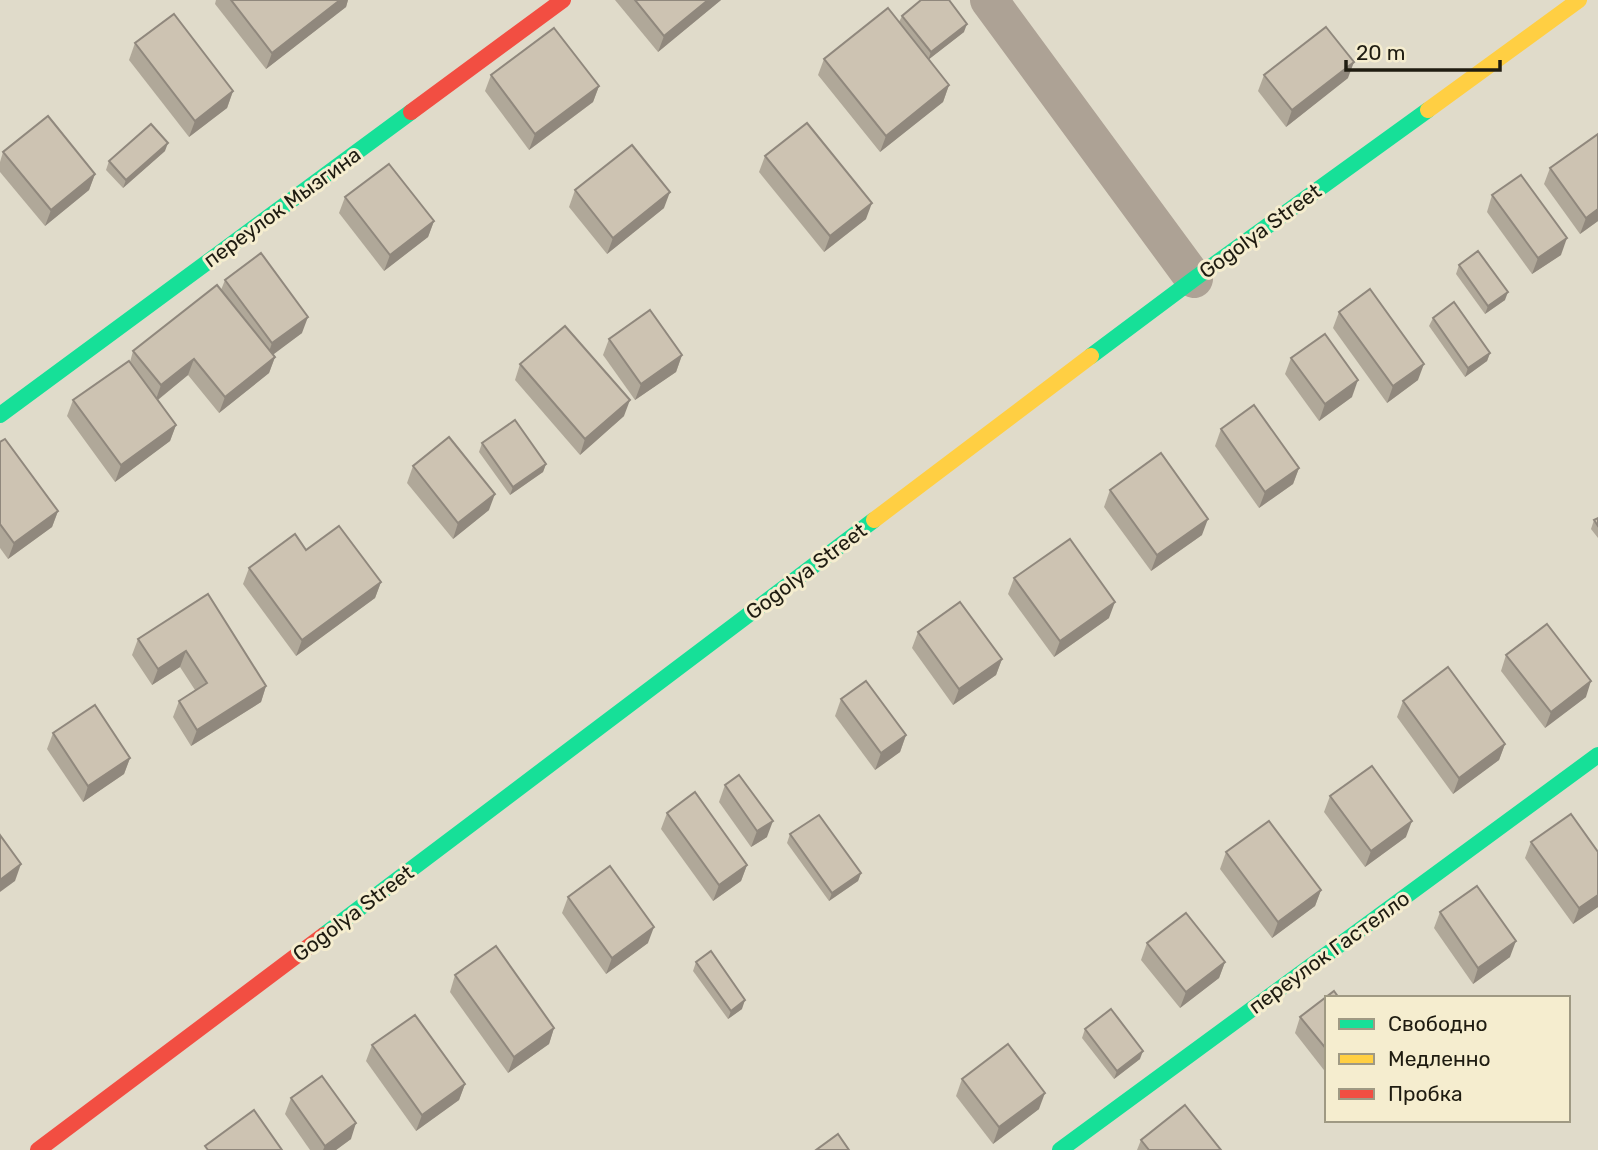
<svg xmlns="http://www.w3.org/2000/svg" width="1598" height="1150" font-family="Rubik,sans-serif">
<style>
.lines{fill:none;stroke-linecap:round;stroke-linejoin:round}
.street{stroke:#ada295;stroke-width:38}
.fast{stroke:#16e098;stroke-width:16}
.slow{stroke:#ffcf43;stroke-width:16}
.jam{stroke:#f24e42;stroke-width:16}
.wall{fill:#b0a899}
.shaded-wall{fill:#90887d}
.building{fill:#cdc3b2;stroke:#90887d;stroke-width:2}
.labels{text-anchor:middle;dominant-baseline:central;stroke-width:6;stroke-linejoin:round;paint-order:stroke}
.street-label{font-size:21px;fill:#1f1c11;stroke:#f5edcf}
</style>
<rect width="100%" height="100%" fill="#e0dbca"/>
<g class="lines">
<polyline class="street" points="989,0 1194,279"/>
<g class="fast">
<polyline points="1091,356 1194,279 1428,110"/>
<polyline points="0,415 411,112"/>
<polyline points="324,935 874,520"/>
<polyline points="1060,1150 1598,755"/>
</g>
<g class="slow">
<polyline points="1428,110 1579,0"/>
<polyline points="874,520 1091,356"/>
</g>
<g class="jam">
<polyline points="411,112 563,0"/>
<polyline points="38,1150 324,935"/>
</g>
</g>
<g class="wall">
<polygon points="216,0 348,0 346,7 266,69 215,4"/>
<polygon points="615,0 721,0 658,52"/>
<polygon points="902,16 964,32 929,59 949,85 943,102 880,152 818,75 824,59 899,22"/>
<polygon points="135,43 233,91 227,108 189,137 129,60"/>
<polygon points="491,75 599,86 593,102 529,150 485,91"/>
<polygon points="1264,75 1348,78 1286,127 1258,91"/>
<polygon points="165,151 123,188 106,170 109,161"/>
<polygon points="3,152 95,174 89,190 45,226 0,172 0,162"/>
<polygon points="765,156 866,219 824,252 759,172"/>
<polygon points="1550,168 1598,221 1580,234 1544,184"/>
<polygon points="575,190 664,208 607,254 569,207"/>
<polygon points="1492,195 1561,255 1532,274 1487,212"/>
<polygon points="345,197 434,221 428,237 384,271 339,213"/>
<polygon points="1459,265 1505,300 1485,314 1456,274"/>
<polygon points="225,280 302,333 273,354 275,357 269,373 219,413 188,375 158,400 176,425 170,441 115,482 67,416 73,400 130,362 133,351 221,290"/>
<polygon points="1339,312 1418,380 1387,403 1333,328"/>
<polygon points="1433,318 1490,353 1487,361 1465,377 1429,326"/>
<polygon points="609,339 682,355 676,372 635,400 603,355"/>
<polygon points="1291,358 1352,397 1319,421 1285,374"/>
<polygon points="520,364 624,416 580,455 515,380"/>
<polygon points="1221,429 1299,468 1293,484 1259,508 1215,446"/>
<polygon points="0,442 58,511 52,527 8,559 0,548"/>
<polygon points="482,443 546,464 543,472 510,495 479,452"/>
<polygon points="413,466 489,510 453,539 407,483"/>
<polygon points="1110,490 1202,535 1151,571 1104,507"/>
<polygon points="1598,518 1598,538 1591,529 1594,520"/>
<polygon points="306,550 381,582 375,598 296,656 243,584 249,568"/>
<polygon points="1014,578 1109,618 1054,657 1008,594"/>
<polygon points="208,594 266,686 261,702 191,746 173,717 179,701 195,690 180,667 152,685 132,655 138,639"/>
<polygon points="918,632 1002,659 996,675 953,705 912,648"/>
<polygon points="1506,655 1586,697 1545,728 1501,671"/>
<polygon points="841,699 906,735 900,752 875,770 835,716"/>
<polygon points="1403,701 1505,744 1499,760 1453,794 1397,717"/>
<polygon points="53,733 130,758 124,774 83,802 47,749"/>
<polygon points="725,785 767,837 751,847 719,802"/>
<polygon points="1330,796 1406,837 1365,867 1324,812"/>
<polygon points="667,813 747,865 741,881 713,901 661,829"/>
<polygon points="790,834 861,873 858,881 829,901 787,843"/>
<polygon points="1531,842 1598,852 1598,907 1573,924 1525,858"/>
<polygon points="1226,852 1321,890 1315,906 1272,938 1220,869"/>
<polygon points="568,897 648,943 606,974 562,913"/>
<polygon points="1440,912 1510,957 1473,984 1434,928"/>
<polygon points="1147,943 1225,962 1219,978 1180,1008 1141,960"/>
<polygon points="696,962 742,1009 728,1019 693,971"/>
<polygon points="455,975 554,1028 549,1044 508,1073 450,992"/>
<polygon points="1327,998 1327,1074 1295,1033 1300,1017"/>
<polygon points="1085,1029 1140,1059 1114,1079 1082,1038"/>
<polygon points="372,1045 465,1084 459,1100 416,1131 366,1061"/>
<polygon points="962,1079 1039,1109 993,1144 956,1096"/>
<polygon points="291,1098 351,1139 336,1150 310,1150 285,1114"/>
<polygon points="1141,1140 1221,1150 1137,1150"/>
</g>
<g class="shaded-wall">
<polygon points="340,0 348,0 346,7 266,69 272,53"/>
<polygon points="708,0 721,0 658,52 664,36"/>
<polygon points="967,24 964,32 928,60 931,52"/>
<polygon points="1354,62 1348,78 1286,127 1292,110"/>
<polygon points="949,85 943,102 880,152 886,136"/>
<polygon points="599,86 593,102 529,150 535,134"/>
<polygon points="233,91 227,108 189,137 195,121"/>
<polygon points="168,143 165,151 123,188 126,180"/>
<polygon points="95,174 89,190 45,226 51,210"/>
<polygon points="670,192 664,208 607,254 613,238"/>
<polygon points="872,203 866,219 824,252 830,236"/>
<polygon points="1598,209 1598,221 1580,234 1586,218"/>
<polygon points="434,221 428,237 384,271 390,255"/>
<polygon points="1567,238 1561,255 1532,274 1538,258"/>
<polygon points="1508,292 1505,300 1485,314 1488,306"/>
<polygon points="308,317 302,333 266,360 272,343"/>
<polygon points="1490,353 1487,361 1465,377 1468,368"/>
<polygon points="682,355 676,372 635,400 641,384"/>
<polygon points="275,357 269,373 219,413 225,397"/>
<polygon points="194,359 188,375 155,402 161,385"/>
<polygon points="1424,364 1418,380 1387,403 1393,386"/>
<polygon points="1358,380 1352,397 1319,421 1325,404"/>
<polygon points="630,400 624,416 580,455 585,439"/>
<polygon points="176,425 170,441 115,482 121,465"/>
<polygon points="546,464 543,472 510,495 513,487"/>
<polygon points="1299,468 1293,484 1259,508 1265,492"/>
<polygon points="495,494 489,510 453,539 458,523"/>
<polygon points="58,511 52,527 8,559 14,543"/>
<polygon points="1208,519 1202,535 1151,571 1157,555"/>
<polygon points="381,582 375,598 296,656 302,640"/>
<polygon points="1115,602 1109,618 1054,657 1060,641"/>
<polygon points="186,651 180,667 152,685 158,669"/>
<polygon points="1002,659 996,675 953,705 959,689"/>
<polygon points="1591,681 1586,697 1545,728 1551,712"/>
<polygon points="266,686 261,702 191,746 197,730"/>
<polygon points="906,735 900,752 875,770 881,753"/>
<polygon points="1505,744 1499,760 1453,794 1459,778"/>
<polygon points="130,758 124,774 83,802 88,786"/>
<polygon points="773,821 767,837 751,847 757,831"/>
<polygon points="1412,821 1406,837 1365,867 1371,851"/>
<polygon points="21,864 15,881 0,892 0,880"/>
<polygon points="747,865 741,881 713,901 719,885"/>
<polygon points="861,873 858,881 829,901 832,893"/>
<polygon points="1321,890 1315,906 1272,938 1278,922"/>
<polygon points="1598,895 1598,907 1573,924 1579,908"/>
<polygon points="654,927 648,943 606,974 612,958"/>
<polygon points="1516,941 1510,957 1473,984 1478,968"/>
<polygon points="1225,962 1219,978 1180,1008 1186,992"/>
<polygon points="745,1000 742,1009 728,1019 731,1011"/>
<polygon points="554,1028 549,1044 508,1073 514,1057"/>
<polygon points="1143,1051 1140,1059 1114,1079 1117,1071"/>
<polygon points="465,1084 459,1100 416,1131 422,1115"/>
<polygon points="1045,1093 1039,1109 993,1144 999,1127"/>
<polygon points="356,1123 351,1139 336,1150 323,1150 325,1146"/>
</g>
<g class="building">
<polygon points="231,0 340,0 272,53"/>
<polygon points="635,0 708,0 664,36"/>
<polygon points="921,0 949,0 967,24 931,52 902,16"/>
<polygon points="888,8 949,85 886,136 824,59"/>
<polygon points="174,14 233,91 195,121 135,43"/>
<polygon points="1326,27 1354,62 1292,110 1264,75"/>
<polygon points="554,28 599,86 535,134 491,75"/>
<polygon points="48,116 95,174 51,210 3,152"/>
<polygon points="807,123 872,203 830,236 765,156"/>
<polygon points="151,124 168,143 126,180 109,161"/>
<polygon points="1598,134 1598,209 1586,218 1550,168"/>
<polygon points="632,145 670,192 613,238 575,190"/>
<polygon points="389,164 434,221 390,255 345,197"/>
<polygon points="1521,175 1567,238 1538,258 1492,195"/>
<polygon points="1478,251 1508,292 1488,306 1459,265"/>
<polygon points="261,253 308,317 272,343 225,280"/>
<polygon points="217,285 275,357 225,397 194,359 161,385 133,351"/>
<polygon points="1370,289 1424,364 1393,386 1339,312"/>
<polygon points="1454,302 1490,353 1468,368 1433,318"/>
<polygon points="650,310 682,355 641,384 609,339"/>
<polygon points="565,326 630,400 585,439 520,364"/>
<polygon points="1325,334 1358,380 1325,404 1291,358"/>
<polygon points="129,361 176,425 121,465 73,400"/>
<polygon points="1254,405 1299,468 1265,492 1221,429"/>
<polygon points="515,420 546,464 513,487 482,443"/>
<polygon points="449,437 495,494 458,523 413,466"/>
<polygon points="5,439 58,511 14,543 0,524 0,442"/>
<polygon points="1161,453 1208,519 1157,555 1110,490"/>
<polygon points="1598,518 1598,526 1594,520"/>
<polygon points="339,526 381,582 302,640 249,568 295,534 306,550"/>
<polygon points="1070,539 1115,602 1060,641 1014,578"/>
<polygon points="208,594 266,686 197,730 179,701 207,683 186,651 158,669 138,639"/>
<polygon points="960,602 1002,659 959,689 918,632"/>
<polygon points="1547,624 1591,681 1551,712 1506,655"/>
<polygon points="1448,667 1505,744 1459,778 1403,701"/>
<polygon points="866,681 906,735 881,753 841,699"/>
<polygon points="95,705 130,758 88,786 53,733"/>
<polygon points="1372,766 1412,821 1371,851 1330,796"/>
<polygon points="739,775 773,821 757,831 725,785"/>
<polygon points="695,792 747,865 719,885 667,813"/>
<polygon points="1571,814 1598,852 1598,895 1579,908 1531,842"/>
<polygon points="819,815 861,873 832,893 790,834"/>
<polygon points="1269,821 1321,890 1278,922 1226,852"/>
<polygon points="0,835 21,864 0,880"/>
<polygon points="610,866 654,927 612,958 568,897"/>
<polygon points="1477,886 1516,941 1478,968 1440,912"/>
<polygon points="1186,913 1225,962 1186,992 1147,943"/>
<polygon points="496,946 554,1028 514,1057 455,975"/>
<polygon points="711,951 745,1000 731,1011 696,962"/>
<polygon points="1334,991 1339,998 1327,998 1327,1050 1300,1017"/>
<polygon points="1111,1009 1143,1051 1117,1071 1085,1029"/>
<polygon points="415,1015 465,1084 422,1115 372,1045"/>
<polygon points="1008,1044 1045,1093 999,1127 962,1079"/>
<polygon points="322,1076 356,1123 325,1146 291,1098"/>
<polygon points="1185,1105 1221,1150 1149,1150 1141,1140"/>
<polygon points="254,1110 282,1150 208,1150 205,1146"/>
<polygon points="838,1134 849,1150 816,1150"/>
</g>
<g class="labels">
<g class="street-label">
<text transform="translate(282 207) rotate(-36)">переулок Мызгина</text>
<text transform="translate(1260 231) rotate(-36)">Gogolya Street</text>
<text transform="translate(806 571) rotate(-37)">Gogolya Street</text>
<text transform="translate(353 913) rotate(-37)">Gogolya Street</text>
<text transform="translate(1329 952) rotate(-36)">переулок Гастелло</text>
</g>
</g>
<rect x="1325" y="996" width="245" height="126" fill="#f5edcf" stroke="#9f9983" stroke-width="2"/>
<rect x="1339" y="1019" width="35" height="10" fill="#16e098" stroke="#9f9983" stroke-width="2"/>
<text x="1388" y="1031" font-size="21" fill="#1f1c11">Свободно</text>
<rect x="1339" y="1054" width="35" height="10" fill="#ffcf43" stroke="#9f9983" stroke-width="2"/>
<text x="1388" y="1066" font-size="21" fill="#1f1c11">Медленно</text>
<rect x="1339" y="1089" width="35" height="10" fill="#f24e42" stroke="#9f9983" stroke-width="2"/>
<text x="1388" y="1101" font-size="21" fill="#1f1c11">Пробка</text>
<path d="M1346 60v10h154v-10" fill="none" stroke="#1f1c11" stroke-width="3.5"/>
<text x="1356" y="60" font-size="21" fill="#1f1c11" stroke="#f5edcf" stroke-width="5" paint-order="stroke">20 m</text>
</svg>
